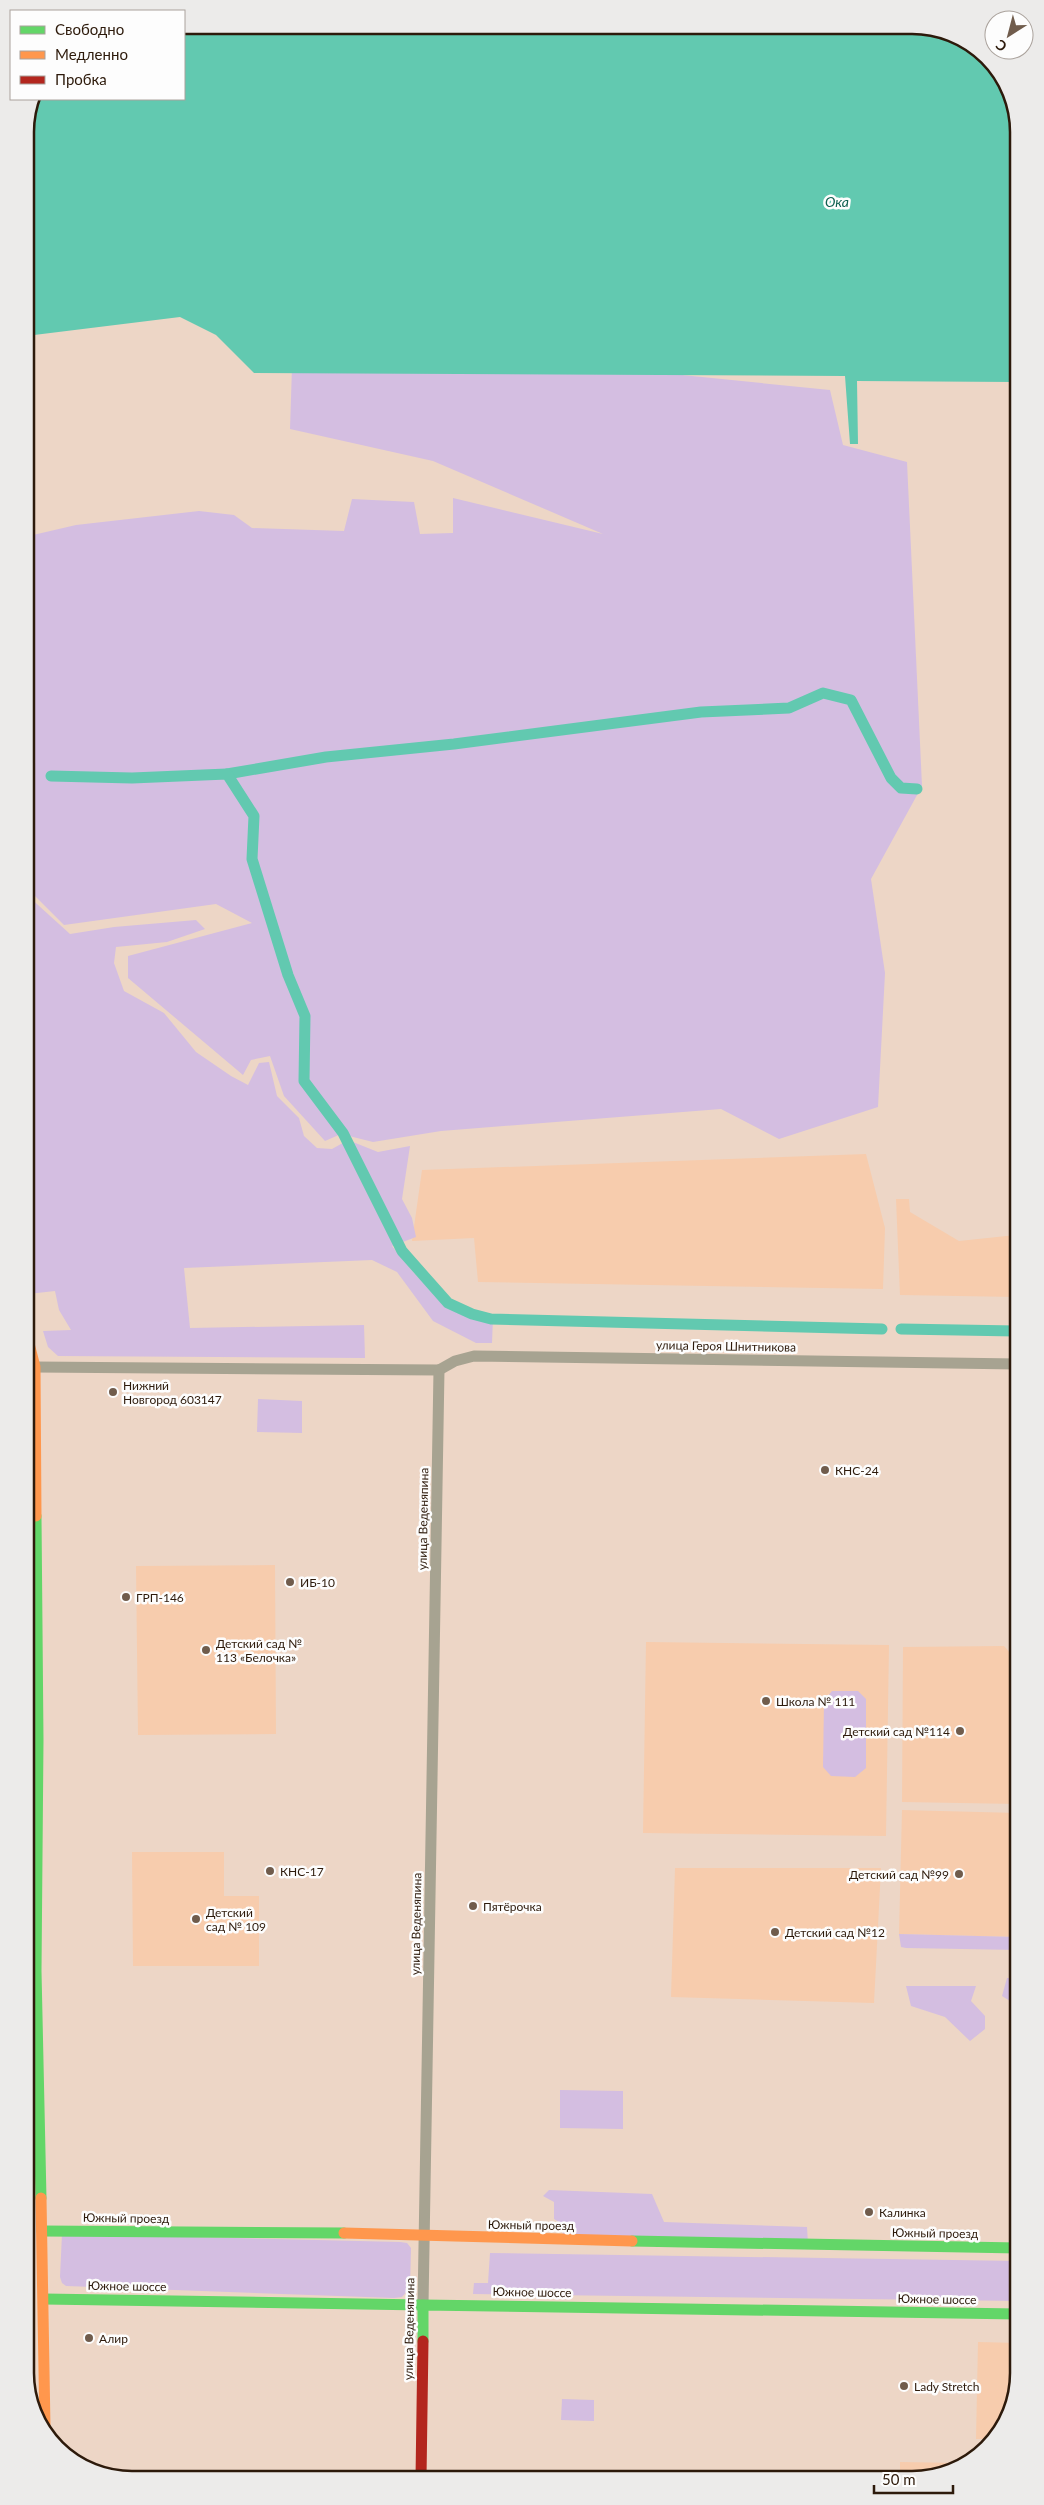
<svg xmlns="http://www.w3.org/2000/svg" width="1044" height="2505" font-family="Lato,sans-serif">
<style>
.built{fill:#f7ccad}
.green{fill:#d4bee1}
.water{fill:#62c9b0}
.lines{fill:none;stroke-linecap:round;stroke-linejoin:round}
.canal{stroke:#62c9b0;stroke-width:11}
.street{stroke:#a7a391;stroke-width:11}
.fast{stroke:#63d668;stroke-width:11}
.slow{stroke:#ff974d;stroke-width:11}
.jam{stroke:#b3261e;stroke-width:11}
.poi-dot{fill:#705c4c;stroke:#fdfdfd;stroke-width:2}
.labels{text-anchor:middle;dominant-baseline:central;stroke-width:5;stroke-linejoin:round;paint-order:stroke}
.street-label{font-size:12px;fill:#2d1a0b;stroke:#fdfdfd}
.poi-label{font-size:12px;fill:#2d1a0b;stroke:#fdfdfd;text-anchor:start}
.water-label{font-size:14px;font-style:italic;fill:#0f6050;stroke:#fdfdfd}
.rim{fill:none;stroke:#2d1a0b;stroke-width:2.5}
</style>
<rect width="100%" height="100%" fill="#edd6c6"/>
<g class="built">
<polygon points="866,1154 885,1228 883,1289 478,1282 474,1238 412,1241 422,1170"/>
<polygon points="896,1199 909,1199 910,1212 959,1241 1016,1235 1016,1297 900,1295"/>
<polygon points="275,1565 276,1734 138,1735 136,1566"/>
<polygon points="646,1642 889,1645 886,1836 643,1833"/>
<polygon points="1004,1646 1017,1661 1018,1804 902,1802 903,1647"/>
<polygon points="902,1810 1018,1813 1018,1937 899,1934"/>
<polygon points="132,1852 224,1852 224,1896 259,1896 259,1966 133,1966"/>
<polygon points="675,1868 881,1868 874,2003 671,1997"/>
<polygon points="978,2342 1019,2343 1019,2374 995,2439 976,2439"/>
<polygon points="900,2462 962,2463 947,2474 900,2475"/>
</g>
<g class="green">
<polygon points="293,336 830,390 843,445 907,462 922,786 871,879 885,973 878,1107 779,1139 721,1109 441,1131 373,1142 341,1134 325,1141 284,1096 270,1056 251,1060 243,1075 128,978 128,956 252,923 216,904 64,925 27,888 26,574 33,535 76,525 199,511 234,515 252,528 344,531 352,499 414,502 420,534 453,533 453,498 603,534 433,461 290,429"/>
<path d="M27 895 70 934 114 927 196 920 205 929 167 942 116 947 114 963 124 991 164 1013 196 1052 231 1076 248 1085 259 1063 269 1062 277 1096 299 1118 304 1136 317 1148 332 1149 348 1140 378 1152 410 1146 402 1199 412 1218 416 1237 392 1246C423 1286 442 1307 493 1317L492 1343H476L433 1321 397 1272 372 1260 184 1268 190 1328 364 1325 365 1358 58 1356 48 1347 43 1331 71 1330 59 1310 55 1291 28 1294Z"/>
<polygon points="258,1399 302,1401 302,1433 257,1432"/>
<polygon points="832,1691 858,1691 866,1699 866,1768 855,1777 831,1776 823,1767 824,1701"/>
<polygon points="899,1934 1018,1937 1018,1950 906,1948 901,1947"/>
<polygon points="1007,1978 1018,1978 1018,2006 1002,1996"/>
<polygon points="906,1986 976,1986 971,2001 985,2016 985,2029 970,2041 945,2017 911,2006"/>
<polygon points="560,2090 623,2091 623,2129 560,2128"/>
<polygon points="549,2190 652,2194 664,2222 807,2227 808,2244 563,2238 562,2224 554,2219 554,2202 543,2196"/>
<polygon points="62,2234 400,2242 407,2243 411,2248 410,2288 402,2297 394,2298 66,2286 62,2283 60,2277"/>
<polygon points="490,2253 1019,2261 1019,2301 473,2294 474,2283 488,2283"/>
<polygon points="562,2399 594,2400 594,2421 561,2420"/>
</g>
<polygon class="water" points="184,25 920,25 978,47 1013,97 1014,382 857,381 858,444 850,444 845,376 254,373 216,335 180,317 26,336 25,125 31,99 184,99"/>
<g class="lines">
<g class="canal">
<polyline points="227,774 326,757 454,744 701,712 789,708 823,693 851,700 891,778 901,788 917,789"/>
<polyline points="51,776 132,778 227,774 254,816 252,859 288,975 305,1016 304,1081 343,1133 402,1251 448,1303 472,1314 491,1319 882,1329"/>
<polyline points="901,1329 1016,1331"/>
</g>
<g class="street">
<polyline points="35,1367 439,1370"/>
<polyline points="439,1370 455,1361 474,1356 1017,1364"/>
<polyline points="423,2305 439,1370"/>
</g>
<g class="fast">
<polyline points="36,1516 38,1740 36,1971 41,2198"/>
<polyline points="42,2231 344,2233"/>
<polyline points="632,2241 1019,2248"/>
<polyline points="44,2299 423,2305"/>
<polyline points="423,2341 423,2305 1019,2314"/>
</g>
<g class="slow">
<polyline points="28,1340 35,1367 36,1516"/>
<polyline points="41,2198 45,2427"/>
<polyline points="344,2233 632,2241"/>
</g>
<polyline class="jam" points="421,2478 423,2341"/>
</g>
<g class="poi-dot">
<circle cx="113" cy="1392" r="5"/>
<circle cx="825" cy="1470" r="5"/>
<circle cx="290" cy="1582" r="5"/>
<circle cx="126" cy="1597" r="5"/>
<circle cx="206" cy="1650" r="5"/>
<circle cx="766" cy="1701" r="5"/>
<circle cx="960" cy="1731" r="5"/>
<circle cx="270" cy="1871" r="5"/>
<circle cx="959" cy="1874" r="5"/>
<circle cx="473" cy="1906" r="5"/>
<circle cx="196" cy="1919" r="5"/>
<circle cx="775" cy="1932" r="5"/>
<circle cx="869" cy="2212" r="5"/>
<circle cx="89" cy="2338" r="5"/>
<circle cx="904" cy="2386" r="5"/>
</g>
<g class="labels">
<g class="street-label">
<text transform="translate(726 1346) rotate(1)">улица Героя Шнитникова</text>
<text transform="translate(423 1519) rotate(-89)">улица Веденяпина</text>
<text transform="translate(416 1924) rotate(-89)">улица Веденяпина</text>
<text transform="translate(126 2218) rotate(1)">Южный проезд</text>
<text transform="translate(531 2225) rotate(1)">Южный проезд</text>
<text transform="translate(935 2233) rotate(1)">Южный проезд</text>
<text transform="translate(127 2286) rotate(1)">Южное шоссе</text>
<text transform="translate(532 2292) rotate(1)">Южное шоссе</text>
<text transform="translate(937 2299) rotate(1)">Южное шоссе</text>
<text transform="translate(409 2329) rotate(-89)">улица Веденяпина</text>
</g>
<g class="poi-label">
<text x="123" y="1385">Нижний<tspan x="123" dy="14">Новгород 603147</tspan></text>
<text x="835" y="1470">КНС-24</text>
<text x="300" y="1582">ИБ-10</text>
<text x="136" y="1597">ГРП-146</text>
<text x="216" y="1643">Детский сад №<tspan x="216" dy="14">113 «Белочка»</tspan></text>
<text x="776" y="1701">Школа № 111</text>
<text x="950" y="1731" text-anchor="end">Детский сад №114</text>
<text x="280" y="1871">КНС-17</text>
<text x="949" y="1874" text-anchor="end">Детский сад №99</text>
<text x="483" y="1906">Пятёрочка</text>
<text x="206" y="1912">Детский<tspan x="206" dy="14">сад № 109</tspan></text>
<text x="785" y="1932">Детский сад №12</text>
<text x="879" y="2212">Калинка</text>
<text x="99" y="2338">Алир</text>
<text x="914" y="2386">Lady Stretch</text>
</g>
<g class="water-label">
<text x="837" y="201">Ока</text>
</g>
</g>
<path d="M0 0H1044V2505H0ZM132 34H912A98 98 0 0 1 1010 132V2373A98 98 0 0 1 912 2471H132A98 98 0 0 1 34 2373V132A98 98 0 0 1 132 34Z" fill="#ecebea" fill-rule="evenodd"/>
<path class="rim" d="M132 34H912A98 98 0 0 1 1010 132V2373A98 98 0 0 1 912 2471H132A98 98 0 0 1 34 2373V132A98 98 0 0 1 132 34Z"/>
<rect x="10" y="10" width="175" height="90" fill="#fdfdfd" stroke="#aaa29c"/>
<rect x="20" y="26" width="25" height="8" fill="#63d668" stroke="#aaa29c"/>
<text x="55" y="35" font-size="15" fill="#2d1a0b">Свободно</text>
<rect x="20" y="51" width="25" height="8" fill="#ff974d" stroke="#aaa29c"/>
<text x="55" y="60" font-size="15" fill="#2d1a0b">Медленно</text>
<rect x="20" y="76" width="25" height="8" fill="#b3261e" stroke="#aaa29c"/>
<text x="55" y="85" font-size="15" fill="#2d1a0b">Пробка</text>
<g transform="translate(1009 35) rotate(216)"><circle r="24" fill="#fdfdfd" stroke="#aaa29c"/>
<path d="M0-4L9 19L0 12L-9 19Z" fill="#705c4c"/>
<text y="-8" font-size="14" font-weight="bold" text-anchor="middle" fill="#2d1a0b">С</text>
</g>
<path d="M874 2485v8h79v-8" fill="none" stroke="#2d1a0b" stroke-width="2.5"/>
<text x="882" y="2485" font-size="15" fill="#2d1a0b" stroke="#fdfdfd" stroke-width="4" paint-order="stroke">50 m</text>
</svg>
